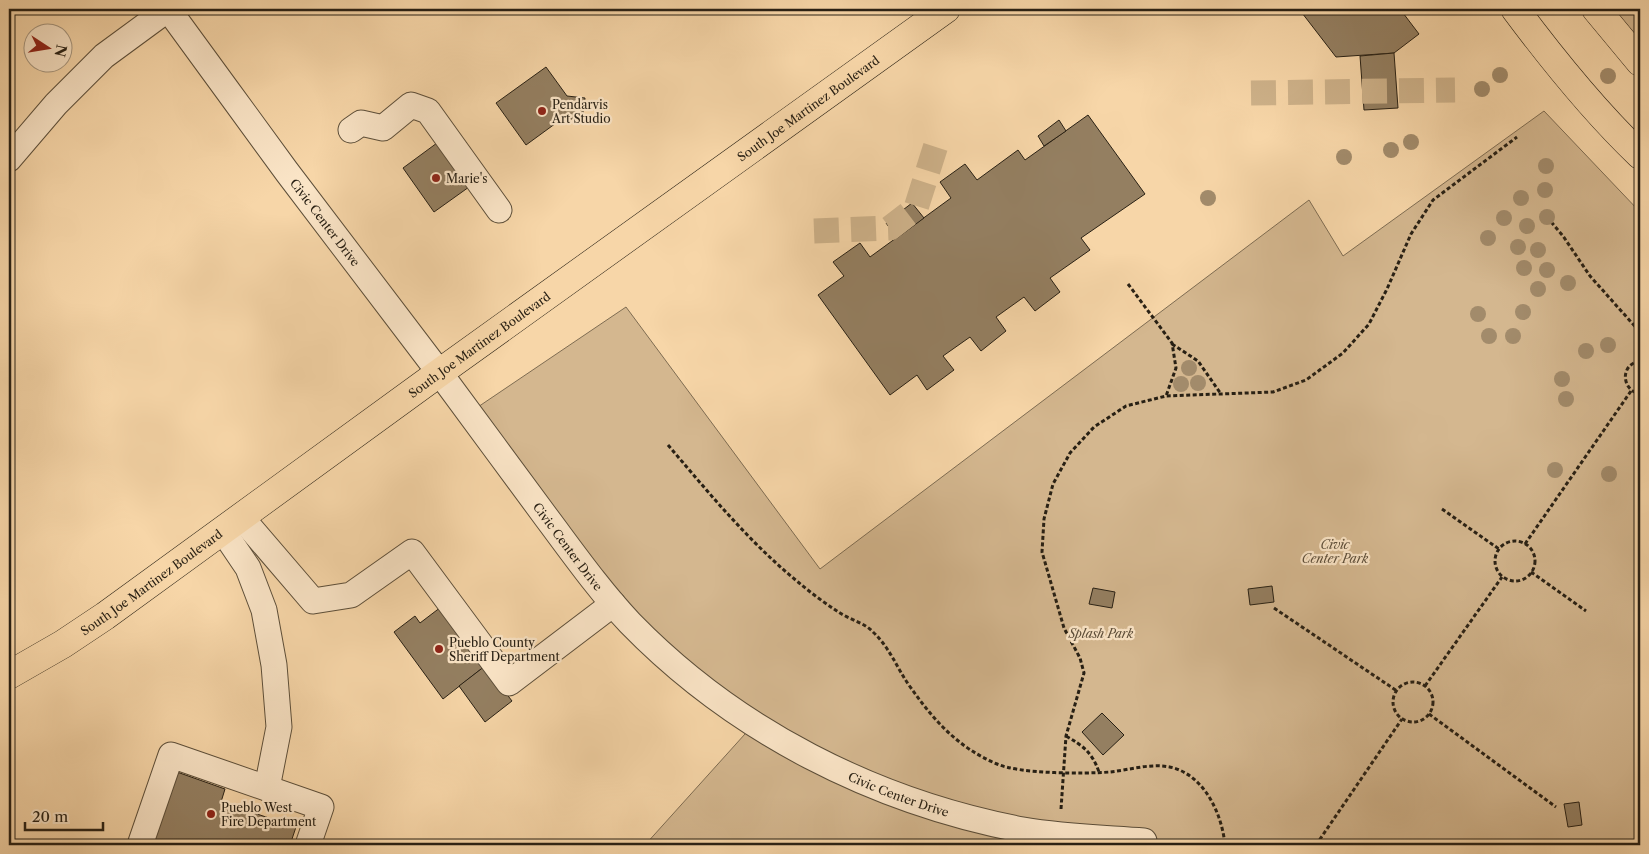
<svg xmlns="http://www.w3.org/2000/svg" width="1649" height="854" font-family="'Libre Caslon Text',serif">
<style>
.green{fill:#d4b78f;stroke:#7e6c52}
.building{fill:#947f61;stroke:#282014}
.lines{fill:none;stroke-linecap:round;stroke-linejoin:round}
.minor-tunnel{stroke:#ceb28a;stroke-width:25;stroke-dasharray:25 12;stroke-linecap:butt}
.minor-casing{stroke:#5c4e39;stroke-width:27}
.major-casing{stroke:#282014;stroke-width:29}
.path{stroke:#282014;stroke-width:3;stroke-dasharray:4 2.5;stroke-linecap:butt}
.minor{stroke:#fae4c6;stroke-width:25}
.major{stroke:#f7d6a8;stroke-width:28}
.tree{fill:#a28b6b}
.poi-dot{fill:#8f2418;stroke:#fae4c6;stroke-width:2}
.labels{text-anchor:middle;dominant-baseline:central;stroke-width:4.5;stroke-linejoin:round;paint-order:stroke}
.poi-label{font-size:12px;fill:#282014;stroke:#fae4c6;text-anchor:start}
.street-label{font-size:12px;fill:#282014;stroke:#fae4c6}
.park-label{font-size:12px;font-style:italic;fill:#5c4d39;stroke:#fae4c6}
</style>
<rect width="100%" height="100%" fill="#f7d6a8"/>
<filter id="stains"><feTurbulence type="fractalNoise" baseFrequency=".004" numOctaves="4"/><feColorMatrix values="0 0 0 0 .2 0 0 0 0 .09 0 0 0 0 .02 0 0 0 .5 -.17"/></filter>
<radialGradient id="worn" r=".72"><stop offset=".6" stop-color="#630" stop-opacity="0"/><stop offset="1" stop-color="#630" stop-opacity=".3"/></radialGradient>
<g class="green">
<polygon points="1611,9 1640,9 1640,42"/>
<polygon points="1544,111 1640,212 1640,845 645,845 754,724 669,659 469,413 626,307 820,569 1309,200 1343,256"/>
</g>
<g class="building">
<polygon points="1299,9 1400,9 1419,34 1394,53 1336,57"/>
<polygon points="1394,53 1398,108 1364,110 1360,56"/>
<polygon points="546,67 567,96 585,98 582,120 563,118 526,145 496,103"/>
<polygon points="1088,115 1145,194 1081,238 1090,250 1050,278 1060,292 1035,311 1024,297 996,317 1006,331 981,351 970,337 943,356 954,370 927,390 917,375 890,395 818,295 844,276 833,262 860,243 870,257 951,198 940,182 965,164 977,180 1018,150 1025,160"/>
<polygon points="1059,120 1066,131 1044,146 1038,136"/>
<polygon points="437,143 469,187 434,212 403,168"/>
<polygon points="912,203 924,218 897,238 886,223"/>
<polygon points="1272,586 1274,602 1250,605 1248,589"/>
<polygon points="1093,588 1115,592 1112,608 1089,604"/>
<polygon points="441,607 485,666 443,699 394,632 415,616 420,623"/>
<polygon points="485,666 512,701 485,722 459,686"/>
<polygon points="1102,713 1124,735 1103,755 1082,732"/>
<polygon points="177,772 225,789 221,802 296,827 290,845 152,845"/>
<polygon points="1579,802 1582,825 1568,827 1564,804"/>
</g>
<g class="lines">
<g class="minor-tunnel">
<polyline points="1251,93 1455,90"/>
<polyline points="814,231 890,228 916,208 937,142"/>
</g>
<g class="minor-casing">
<g id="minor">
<path id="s1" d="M168 9C208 63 247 118 287 172 339 240 391 308 442 376 477 423 511 470 546 517 573 553 599 590 630 623 735 731 875 802 1023 830 1063 837 1104 838 1144 841V845"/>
<polyline points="351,130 361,123 383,128 411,105 428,111 499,210"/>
<polyline points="9,159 56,104 104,56 168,9"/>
<polyline points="241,517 313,601 351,595 412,552 509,683 613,604"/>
<polyline points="223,531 248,568 264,610 274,665 279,727 267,788"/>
<polyline points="140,845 171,755 321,807 308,845"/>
</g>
</g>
<g class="major-casing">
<g id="major">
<path d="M1515 9C1553 60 1594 111 1640 155"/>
<polyline points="1596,9 1640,62"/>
<path id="s2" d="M9 675 63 644 105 616 439 373 946 9"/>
</g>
</g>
<g class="path">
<polyline points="1547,217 1563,236 1590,276 1640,332"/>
<polyline points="1128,284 1172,343 1176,368 1166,396"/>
<polyline points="1172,344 1198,361 1221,394"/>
<path d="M1640 361C1620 364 1621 390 1640 394"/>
<path d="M668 445C709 493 749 542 798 582 811 593 826 604 840 613 851 620 865 623 873 632 891 649 897 669 911 688 935 722 959 748 997 764 1020 774 1084 774 1110 772 1130 770 1153 762 1174 768 1206 778 1222 815 1225 845"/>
<polyline points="1442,509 1499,549"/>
<circle cx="1515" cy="561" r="20"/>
<polyline points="1525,544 1631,391"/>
<polyline points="1531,572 1586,611"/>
<polyline points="1274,608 1397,691"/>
<circle cx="1413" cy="702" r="20"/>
<polyline points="1425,686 1502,577"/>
<polyline points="1429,714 1556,807"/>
<path d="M1066 736C1083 746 1092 752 1099 772"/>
<polyline points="1061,809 1066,736 1084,673 1080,658 1064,628 1042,552 1044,519 1053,484 1070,453 1094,427 1126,406 1166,396 1273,392 1306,380 1343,353 1369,324 1387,289 1411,234 1433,200 1517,137"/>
<polyline points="1316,845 1402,719"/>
</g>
<use href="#minor" class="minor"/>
<use href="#major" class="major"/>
</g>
<g class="tree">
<circle cx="1500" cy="75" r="8"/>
<circle cx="1608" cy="76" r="8"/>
<circle cx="1482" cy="89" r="8"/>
<circle cx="1411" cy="142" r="8"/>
<circle cx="1391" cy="150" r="8"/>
<circle cx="1344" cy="157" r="8"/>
<circle cx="1546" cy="166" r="8"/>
<circle cx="1545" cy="190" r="8"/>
<circle cx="1208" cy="198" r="8"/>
<circle cx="1521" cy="198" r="8"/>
<circle cx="1547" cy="217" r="8"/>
<circle cx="1504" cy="218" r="8"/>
<circle cx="1527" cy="226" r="8"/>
<circle cx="1488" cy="238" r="8"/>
<circle cx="1518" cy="247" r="8"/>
<circle cx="1538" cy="250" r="8"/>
<circle cx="1524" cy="268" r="8"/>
<circle cx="1547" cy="270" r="8"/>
<circle cx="1568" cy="283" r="8"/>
<circle cx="1538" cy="289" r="8"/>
<circle cx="1523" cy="312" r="8"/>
<circle cx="1478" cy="314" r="8"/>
<circle cx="1489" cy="336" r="8"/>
<circle cx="1513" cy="336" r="8"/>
<circle cx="1608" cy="345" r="8"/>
<circle cx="1586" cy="351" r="8"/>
<circle cx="1189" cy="368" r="8"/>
<circle cx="1562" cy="379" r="8"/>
<circle cx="1198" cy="383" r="8"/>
<circle cx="1181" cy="384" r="8"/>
<circle cx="1566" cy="399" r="8"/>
<circle cx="1555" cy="470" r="8"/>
<circle cx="1609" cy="474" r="8"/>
</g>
<g class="poi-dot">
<circle cx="542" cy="111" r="5"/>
<circle cx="436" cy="178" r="5"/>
<circle cx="439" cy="649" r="5"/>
<circle cx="211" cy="814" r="5"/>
</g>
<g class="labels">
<g class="poi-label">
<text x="552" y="104">Pendarvis<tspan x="552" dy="14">Art Studio</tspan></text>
<text x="446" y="178">Marie's</text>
<text x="449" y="642">Pueblo County<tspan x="449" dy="14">Sheriff Department</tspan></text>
<text x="221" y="807">Pueblo West<tspan x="221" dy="14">Fire Department</tspan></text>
</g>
<g class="street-label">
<text stroke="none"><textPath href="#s2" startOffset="980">South Joe Martinez Boulevard</textPath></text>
<text stroke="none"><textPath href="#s1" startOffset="265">Civic Center Drive</textPath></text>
<text stroke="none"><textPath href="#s2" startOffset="575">South Joe Martinez Boulevard</textPath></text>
<text stroke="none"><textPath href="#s1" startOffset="670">Civic Center Drive</textPath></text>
<text stroke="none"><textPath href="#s2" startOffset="170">South Joe Martinez Boulevard</textPath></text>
<text stroke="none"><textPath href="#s1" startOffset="1090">Civic Center Drive</textPath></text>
</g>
<g class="park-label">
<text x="1335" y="544">Civic<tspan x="1335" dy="14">Center Park</tspan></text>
<text x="1101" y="633">Splash Park</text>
</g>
</g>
<rect width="1649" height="854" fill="none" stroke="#f7d6a8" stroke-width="30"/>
<rect x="10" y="10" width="1629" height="834" fill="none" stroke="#282014" stroke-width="2.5"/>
<rect x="15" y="15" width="1619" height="824" fill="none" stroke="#282014"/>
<g transform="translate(48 48) rotate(102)"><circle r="24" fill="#fae4c6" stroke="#a6967f"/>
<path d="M0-4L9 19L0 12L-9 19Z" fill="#8f2418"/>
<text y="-8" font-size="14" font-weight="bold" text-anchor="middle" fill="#282014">N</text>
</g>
<path d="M25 822v8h78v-8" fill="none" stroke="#282014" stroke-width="2.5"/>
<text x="32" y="822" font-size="15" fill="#282014" stroke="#fae4c6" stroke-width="4" paint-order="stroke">20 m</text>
<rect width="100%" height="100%" filter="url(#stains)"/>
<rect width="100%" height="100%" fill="url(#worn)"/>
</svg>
